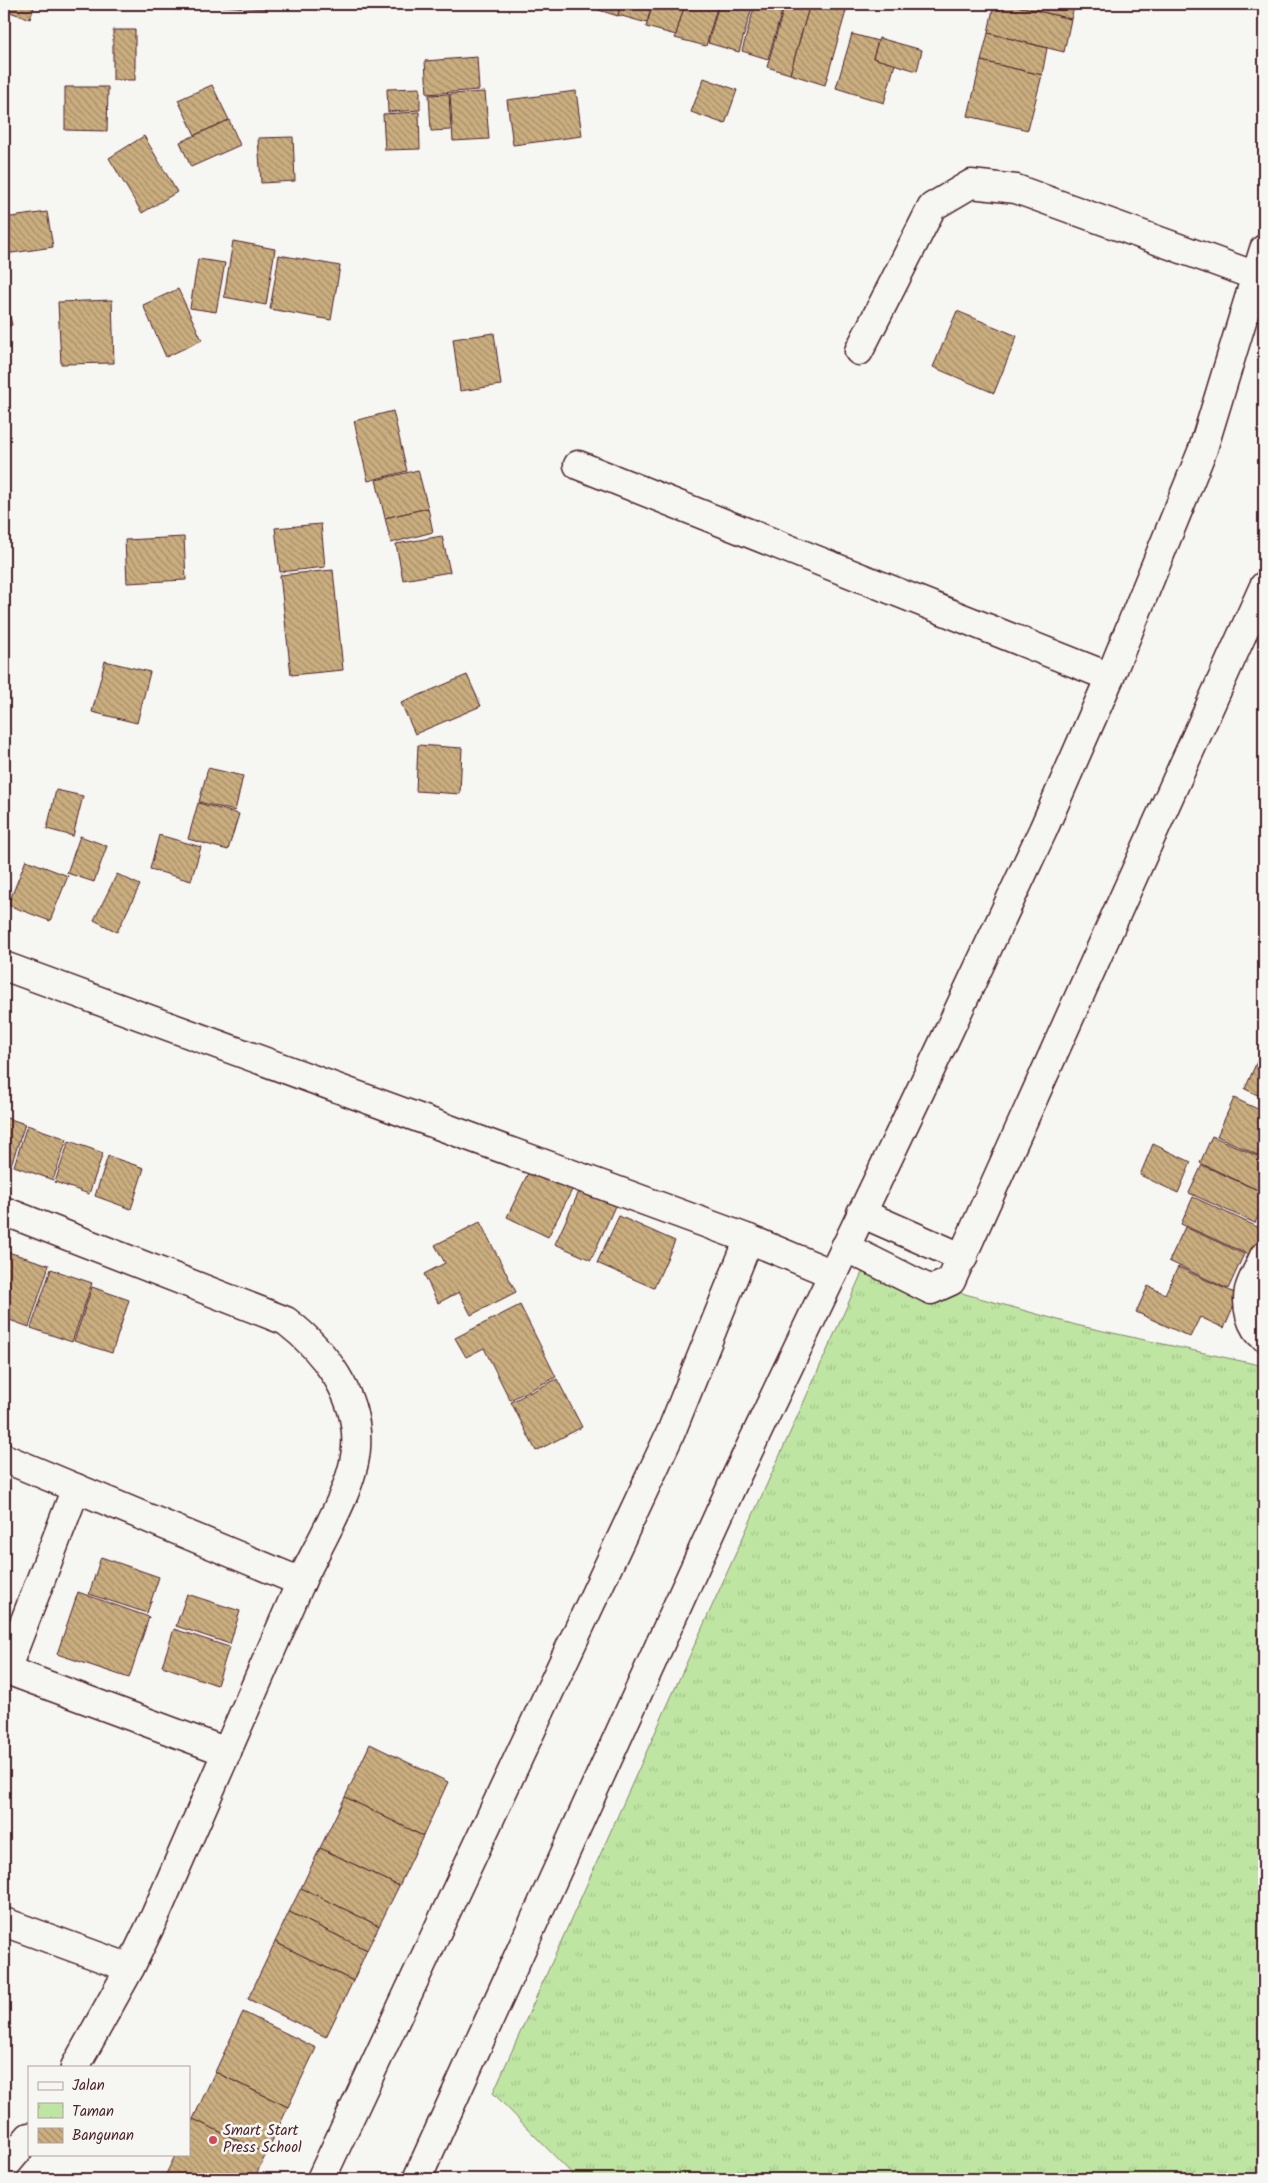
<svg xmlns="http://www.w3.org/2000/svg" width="1268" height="2183" font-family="Kalam,sans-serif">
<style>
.park{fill:url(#park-tufts);stroke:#848266}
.building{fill:url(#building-back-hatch);stroke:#4a1f2b}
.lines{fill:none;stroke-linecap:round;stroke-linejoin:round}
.minor-casing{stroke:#4a1f2b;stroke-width:31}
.minor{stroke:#f6f6f2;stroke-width:28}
.poi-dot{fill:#d1495b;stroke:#f6f6f2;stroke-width:2}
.labels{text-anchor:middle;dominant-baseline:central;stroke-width:5;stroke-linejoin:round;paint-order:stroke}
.poi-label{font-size:15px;fill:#4a1f2b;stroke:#f6f6f2;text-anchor:start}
</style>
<defs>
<pattern id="park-tufts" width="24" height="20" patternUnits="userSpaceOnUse" patternTransform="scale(1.25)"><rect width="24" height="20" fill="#bee6a2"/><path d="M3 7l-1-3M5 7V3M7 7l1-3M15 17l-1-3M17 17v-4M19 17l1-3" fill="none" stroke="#a5c58c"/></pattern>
<pattern id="building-back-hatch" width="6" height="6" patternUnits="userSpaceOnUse" patternTransform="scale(1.25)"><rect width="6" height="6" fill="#caae7f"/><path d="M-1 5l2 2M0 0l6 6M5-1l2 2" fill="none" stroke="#a68d68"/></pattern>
</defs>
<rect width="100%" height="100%" fill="#f6f6f2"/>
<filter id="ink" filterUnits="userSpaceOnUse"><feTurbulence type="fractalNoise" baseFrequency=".02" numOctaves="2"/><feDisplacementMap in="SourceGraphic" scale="10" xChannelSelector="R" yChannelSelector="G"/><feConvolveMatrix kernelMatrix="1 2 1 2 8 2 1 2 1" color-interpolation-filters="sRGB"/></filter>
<g filter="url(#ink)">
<polygon class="park" points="865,1266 1076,1325 1264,1366 1264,2179 577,2179 493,2093"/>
<g class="building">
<polygon points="4,4 35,4 30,19 4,10"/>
<polygon points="220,4 266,4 266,9 220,6"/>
<polygon points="587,4 621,4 618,16 586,6"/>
<polygon points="621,4 652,4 647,23 618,15"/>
<polygon points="653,4 685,4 676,35 646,27"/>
<polygon points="685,4 718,4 706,46 675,38"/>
<polygon points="719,4 753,4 739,52 708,43"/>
<polygon points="755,4 784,4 768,59 742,51"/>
<polygon points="785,4 810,4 790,74 767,67"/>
<polygon points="810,4 848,4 825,85 790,74"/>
<polygon points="994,4 1010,4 1071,19 1064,52 988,33"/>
<polygon points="1010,4 1075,4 1071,19"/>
<polygon points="4,15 10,17 4,36"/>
<rect x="113" y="30" width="22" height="50"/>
<polygon points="988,33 1047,48 1042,75 981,61"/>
<polygon points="852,34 878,41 873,58 895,64 884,103 836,88"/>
<polygon points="879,38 922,50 917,71 873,58"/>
<polygon points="477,57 479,90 427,94 425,61"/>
<polygon points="981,61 1042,75 1028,130 968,116"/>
<polygon points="704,78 737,90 725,124 691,112"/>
<polygon points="212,85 229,120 195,135 178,100"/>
<polygon points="65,87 108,87 107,131 65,130"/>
<polygon points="420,88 420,110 388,112 387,89"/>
<polygon points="576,91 582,136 513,145 507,100"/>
<polygon points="485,92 489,139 453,141 450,94"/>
<polygon points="449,94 451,130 431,131 429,95"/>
<polygon points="419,112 420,149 385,150 383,114"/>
<polygon points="229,120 240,145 191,167 180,142"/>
<polygon points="144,136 177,192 142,213 109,158"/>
<polygon points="293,137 295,181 261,183 258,138"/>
<polygon points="47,212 53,247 5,254 4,218"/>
<polygon points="233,241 275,249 266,305 224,297"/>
<polygon points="279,255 340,266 331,320 270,309"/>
<polygon points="198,259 225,263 216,312 190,308"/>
<polygon points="178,289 202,340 166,357 143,305"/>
<polygon points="4,292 12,325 4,327"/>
<polygon points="112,300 114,363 61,364 58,302"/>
<polygon points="957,311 1017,336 994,393 933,367"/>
<polygon points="494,333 501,385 460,391 453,339"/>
<polygon points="393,411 407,471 368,481 354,421"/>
<polygon points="418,470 428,508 385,518 376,480"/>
<polygon points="428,508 433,532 391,543 385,518"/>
<polygon points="321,524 325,567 280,572 275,528"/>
<polygon points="442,536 450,572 403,580 396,544"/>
<polygon points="184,537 186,580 127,583 125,540"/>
<polygon points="333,570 343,670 291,675 280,575"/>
<polygon points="105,661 150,672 137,723 92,712"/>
<polygon points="467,675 481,706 415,734 401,703"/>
<polygon points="418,745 462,748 460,794 416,791"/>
<polygon points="208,768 243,776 235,811 199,802"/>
<polygon points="56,790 83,796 73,836 47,829"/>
<polygon points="198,803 239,814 228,850 188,839"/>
<polygon points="159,835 201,847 191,881 150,869"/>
<polygon points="80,836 107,846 94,882 67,873"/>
<polygon points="26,860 68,876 50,921 8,905"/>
<polygon points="117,874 140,885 117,932 94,920"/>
<polygon points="1259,1057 1264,1059 1264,1098 1245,1089"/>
<polygon points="1234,1098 1264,1112 1264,1158 1217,1136"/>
<polygon points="4,1117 25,1124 11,1165 4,1163"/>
<polygon points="27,1125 67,1139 53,1180 14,1166"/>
<polygon points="1212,1136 1264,1159 1264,1193 1200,1163"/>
<polygon points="69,1141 103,1153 89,1194 55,1182"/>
<polygon points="1153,1144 1191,1162 1178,1193 1140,1175"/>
<polygon points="108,1156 144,1168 131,1209 95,1196"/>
<polygon points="1202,1165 1264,1193 1264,1204 1255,1223 1189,1193"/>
<polygon points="531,1167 573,1188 548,1237 507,1217"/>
<polygon points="584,1181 619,1197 591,1260 555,1244"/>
<polygon points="1193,1197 1264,1230 1264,1240 1256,1258 1181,1224"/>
<polygon points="619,1216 675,1241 654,1288 597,1263"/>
<polygon points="480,1222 516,1292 471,1315 459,1292 438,1303 424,1274 445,1263 435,1245"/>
<polygon points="1185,1227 1244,1254 1228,1289 1169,1261"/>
<polygon points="8,1252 49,1265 29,1327 4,1318 4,1265"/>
<polygon points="1178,1267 1239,1295 1224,1328 1200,1317 1190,1337 1136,1312 1148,1286 1165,1294"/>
<polygon points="51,1269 92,1283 72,1342 31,1328"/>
<polygon points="92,1287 129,1300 112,1353 74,1341"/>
<polygon points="520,1305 556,1377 510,1400 484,1348 466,1357 455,1338"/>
<polygon points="557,1379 582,1427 536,1451 511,1402"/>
<polygon points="101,1557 159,1577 147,1613 89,1594"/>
<polygon points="78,1592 149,1617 129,1678 57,1654"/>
<polygon points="187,1594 240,1611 230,1644 176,1626"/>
<polygon points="174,1629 229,1647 217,1685 162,1666"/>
<polygon points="370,1744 448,1782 423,1836 345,1797"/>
<polygon points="345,1797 423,1836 399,1886 320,1848"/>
<polygon points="320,1848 399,1886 379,1926 301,1888"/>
<polygon points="301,1888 379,1926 367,1950 289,1912"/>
<polygon points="289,1912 367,1950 353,1981 275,1942"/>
<polygon points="275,1942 353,1981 326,2037 248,1999"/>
<polygon points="243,2012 316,2048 288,2107 215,2072"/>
<polygon points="215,2072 288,2107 266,2154 193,2119"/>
<polygon points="193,2119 266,2154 254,2179 177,2179 166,2174 176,2154 189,2154 189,2127"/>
</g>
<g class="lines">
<g class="minor-casing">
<g id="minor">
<polyline points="859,351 932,207 971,184 1016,189 1256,276"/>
<polyline points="578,465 1110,677"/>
<polyline points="4,966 749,1239 833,1274"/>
<path d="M4 1211 286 1321C324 1350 360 1397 356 1448 354 1488 317 1546 300 1584 251 1694 204 1805 155 1916L130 1968 75 2067"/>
<polyline points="861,1213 963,1258"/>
<polyline points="845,1247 931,1290 951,1281 1264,586"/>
<path d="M1264 1256C1260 1266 1252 1279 1249 1290 1246 1306 1250 1327 1264 1337"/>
<polyline points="4,1458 301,1582"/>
<polyline points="4,1669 227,1752"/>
<polyline points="6,1670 76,1488"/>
<polyline points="4,1922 130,1968"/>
<polyline points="4,2167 29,2137"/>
<polyline points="321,2179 671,1432 749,1239"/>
<polyline points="417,2179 735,1479 945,1039 1043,830 1110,677 1203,449 1264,249"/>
</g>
</g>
<use href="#minor" class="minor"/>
</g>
</g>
<circle class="poi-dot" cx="213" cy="2140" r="5"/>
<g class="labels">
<g class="poi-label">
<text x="223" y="2131">Smart Start<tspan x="223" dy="17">Press School</tspan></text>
</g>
</g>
<rect width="1268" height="2183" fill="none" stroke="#f6f6f2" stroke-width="20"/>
<rect x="10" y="10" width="1248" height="2163" fill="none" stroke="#4a1f2b" stroke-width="2" filter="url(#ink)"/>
<rect x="28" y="2066" width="162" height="90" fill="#f6f6f2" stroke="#b1a0a2"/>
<rect x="38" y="2082" width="25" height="8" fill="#f6f6f2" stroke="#b1a0a2"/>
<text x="72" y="2090" font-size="15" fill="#4a1f2b">Jalan</text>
<rect x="38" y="2103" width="25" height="15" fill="url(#park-tufts)" stroke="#b1a0a2"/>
<text x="72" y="2116" font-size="15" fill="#4a1f2b">Taman</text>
<rect x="38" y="2128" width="25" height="15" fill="url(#building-back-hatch)" stroke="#b1a0a2"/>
<text x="72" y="2140" font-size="15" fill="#4a1f2b">Bangunan</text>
</svg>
